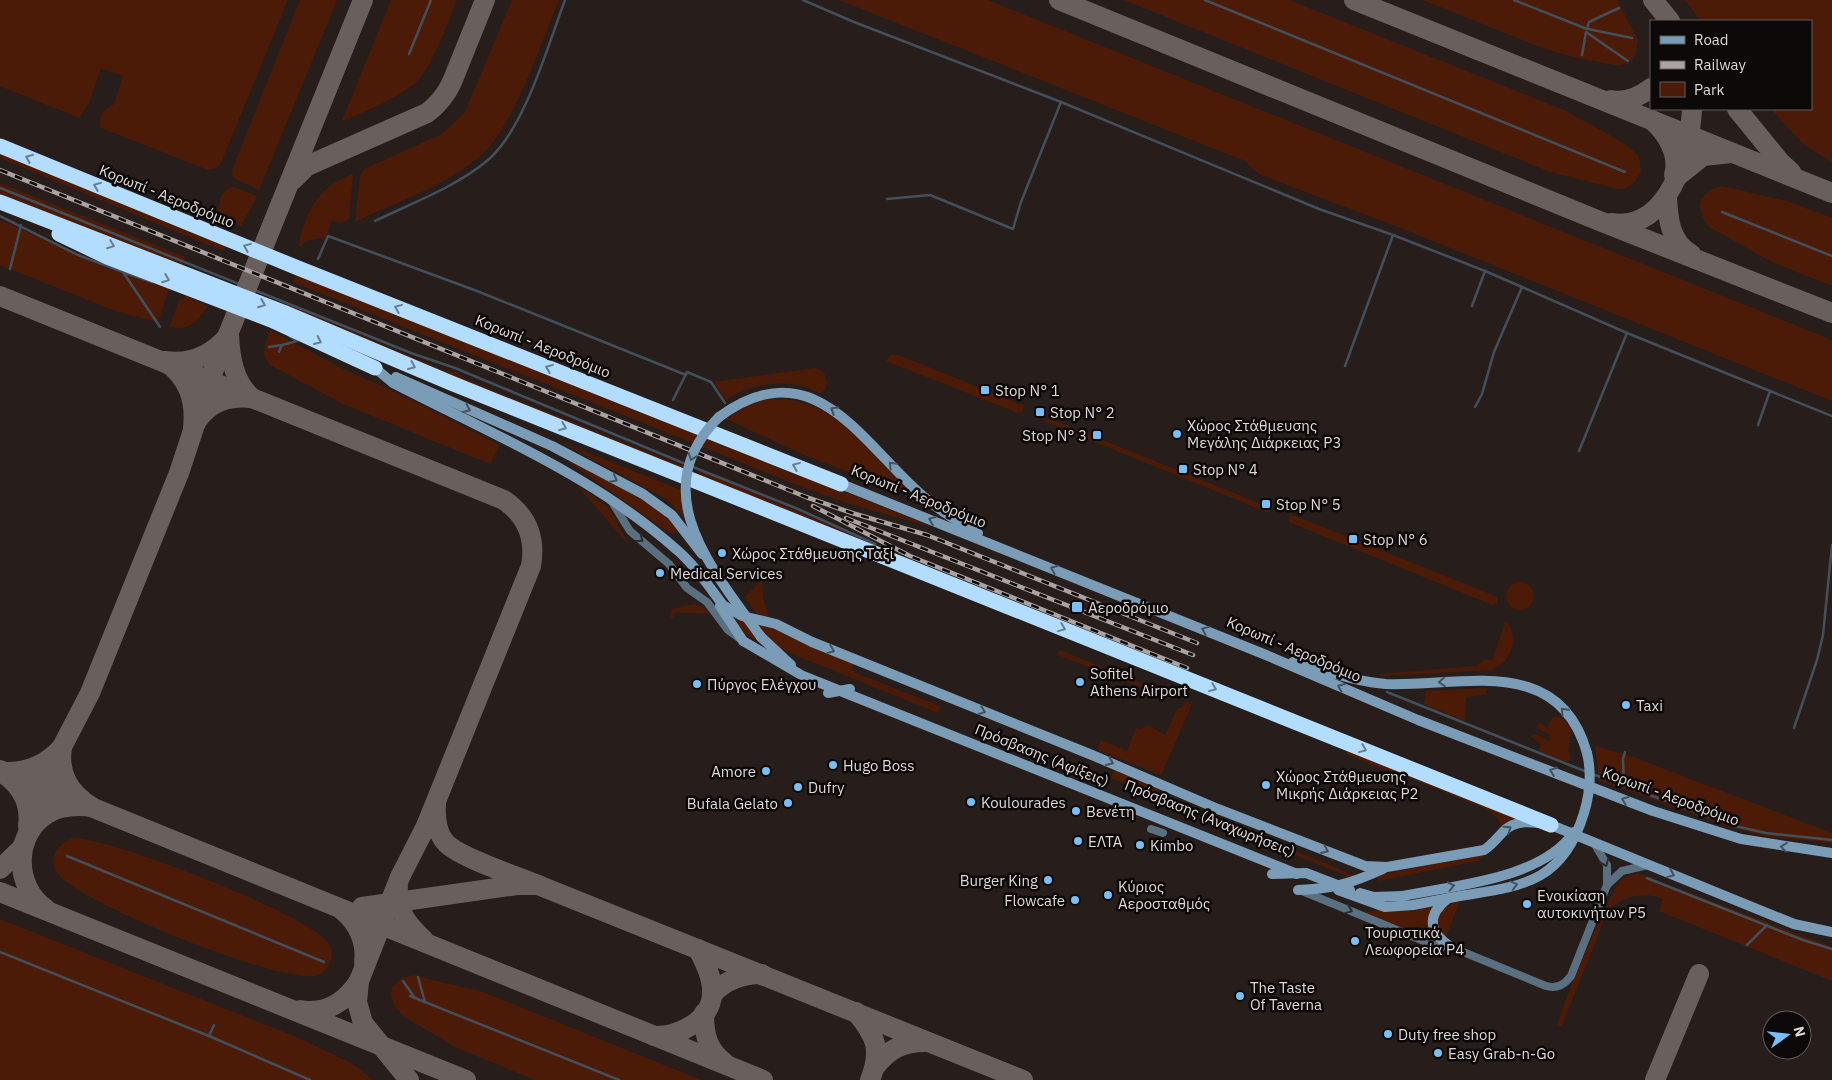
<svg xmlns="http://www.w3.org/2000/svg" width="1832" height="1080" font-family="'IBM Plex Sans',sans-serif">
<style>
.green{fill:#4c1b07}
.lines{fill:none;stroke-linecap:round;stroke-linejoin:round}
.stream{stroke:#434f5a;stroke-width:2.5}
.taxiway{stroke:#69605e;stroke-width:20}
.street{stroke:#5a6f7f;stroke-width:8}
.secondary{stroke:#7a9cb6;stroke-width:10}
.highway{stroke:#b3ddfe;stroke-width:15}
.rail-casing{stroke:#aba3a1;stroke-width:4.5}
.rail{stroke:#0d0908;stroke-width:2.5;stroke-dasharray:8;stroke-linecap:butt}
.secondary-bridge{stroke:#7a9cb6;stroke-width:10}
.oneway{stroke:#687e8f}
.oneway2{stroke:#44525f}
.oneway3{stroke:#282d32}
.poi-dot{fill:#76c0f7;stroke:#0d0908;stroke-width:2}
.labels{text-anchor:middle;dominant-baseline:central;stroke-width:5;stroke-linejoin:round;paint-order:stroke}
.street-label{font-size:15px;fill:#dfd8d6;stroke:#0d0908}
.poi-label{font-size:15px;fill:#dfd8d6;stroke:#0d0908;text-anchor:start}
</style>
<rect width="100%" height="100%" fill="#271e1b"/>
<g class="green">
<polygon points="0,0 288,0 221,163 216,168 208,170 99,127 102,112 114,104 123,76 101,68 89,103 79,118 0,86"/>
<polygon points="300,0 337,0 259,190 233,178 232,170"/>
<path d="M391 0H457C448 22 433 65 416 82 401 97 362 113 342 121Z"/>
<path d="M512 0H559C541 42 515 124 483 153 451 184 396 202 355 222L360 176 364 169 442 134 465 112Z"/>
<polygon points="839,0 988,0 1832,340 1832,401 1398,227 1259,174 1245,161"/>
<polygon points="1124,0 1289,0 1566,111 1625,144 1639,156 1641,172 1633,184 1626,188 1618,189 1550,172"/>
<polygon points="1423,0 1617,0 1638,40 1636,53 1633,59 1620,66 1573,57 1537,46"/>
<polygon points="1685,0 1832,0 1832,162 1802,143 1771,109 1811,109 1811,21 1701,21"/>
<polygon points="0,151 226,245 223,251 0,158"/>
<path d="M353 174 349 219 341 223 332 220 326 237 305 241 302 246H298C307 210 317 187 353 174Z"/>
<polygon points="0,183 185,257 182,266 0,194"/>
<polygon points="1722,186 1787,201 1832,218 1832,286 1772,262 1709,227 1702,216 1700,205 1702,198 1710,190"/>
<path d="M234 187 257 196 241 226 237 224 236 219 234 225 216 218C220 208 218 189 234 187Z"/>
<polygon points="0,220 107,268 169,288 158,322 118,312 0,265"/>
<polygon points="297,273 913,519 934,528 847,503 792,483 293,282"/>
<path d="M185 295 208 306C197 322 190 331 169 327L180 299 183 300Z"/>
<polygon points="287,304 445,371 457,372 460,376 475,383 683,466 683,471 285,308"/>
<path d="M270 330 343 369 408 398 500 445 490 464 343 404 272 366C259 355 265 344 270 330Z"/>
<polygon points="890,355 899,355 1024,406 1022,412 1018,413 886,361"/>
<path d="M815 368 823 371C827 379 830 387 821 393 816 392 811 389 806 387 781 379 747 385 726 400L714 382Z"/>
<path d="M772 399C825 398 851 430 885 466 893 474 906 485 910 495L809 457 726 419 751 403Z"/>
<polygon points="1048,418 1271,508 1269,513 1046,422"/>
<polygon points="556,440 681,490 684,518 666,499"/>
<polygon points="572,458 656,506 678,530 674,534 669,533 570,463"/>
<polygon points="699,470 879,546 915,566 697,476"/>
<polygon points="577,485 609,508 629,545"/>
<polygon points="1290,514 1480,590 1497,597 1498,603 1492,605 1289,522"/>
<polygon points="762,580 763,598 769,617 756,613 745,597"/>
<circle cx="1520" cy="596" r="14"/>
<polygon points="694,604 702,606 710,614 675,612 673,618 670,617 672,609"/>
<polygon points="729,616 739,620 779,629 794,639 853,664 852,669 855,673 940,706 938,713 746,635"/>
<path d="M1505 623H1508C1519 641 1511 661 1492 670L1380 676V674L1477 666 1486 659 1492 660Z"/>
<polygon points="1060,650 1175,697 1171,699 1058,655"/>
<polygon points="1487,688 1486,694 1466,697 1465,721 1424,704 1426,691"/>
<polygon points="1187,702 1192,704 1161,775 1097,750 1101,740 1127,751 1136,728 1140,730 1148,725 1165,735 1178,708 1181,708"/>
<polygon points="1555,716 1563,719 1571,730 1568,751 1571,759 1567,762 1539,751 1541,745 1531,736 1536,734 1549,741 1550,735 1536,727 1540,723 1548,729 1550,721"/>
<path d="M1595 746 1633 757 1832 833V844C1806 838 1778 840 1752 833 1699 820 1651 796 1599 781Z"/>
<polygon points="1348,750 1521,818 1502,828 1497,817 1486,809 1393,771 1392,773 1346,754"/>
<polygon points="1114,770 1160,788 1156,796 1111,778"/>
<polygon points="1236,826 1241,828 1240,831 1251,833 1250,835 1253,836 1254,834 1358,877 1354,879 1234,830"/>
<path d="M73 838C108 837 311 915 328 943 336 954 330 969 319 975 287 987 79 903 58 874 47 858 58 844 73 838Z"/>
<polygon points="1489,851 1478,861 1378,881 1377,876"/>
<path d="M1639 874 1832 947V981L1659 911 1663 899C1648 892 1624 895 1612 907 1603 917 1599 934 1594 946 1583 973 1572 999 1562 1026L1557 1027C1557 1017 1611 889 1621 880 1626 875 1633 874 1639 874Z"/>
<path d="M1460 901 1445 939C1442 935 1438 929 1436 925 1433 912 1451 904 1460 901Z"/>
<polygon points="1435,904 1429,930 1436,941 1364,912"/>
<polygon points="0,919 299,1038 353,1064 373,1080 0,1080"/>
<polygon points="413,975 483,992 701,1080 535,1080 457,1048 403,1016 394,1006 391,993 392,988 400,979"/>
</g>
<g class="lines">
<g class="stream">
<polyline points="803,0 854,22 1061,102"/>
<polyline points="1205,0 1625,172"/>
<polyline points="1514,0 1587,29 1589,22 1619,8"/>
<polyline points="1588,29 1632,38"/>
<polyline points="409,54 431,0"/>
<polyline points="1582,55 1586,32 1628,61"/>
<polyline points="0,188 411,353 455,368 688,465"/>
<polyline points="887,199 930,195 1013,229 1021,202 1061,102 1319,209 1393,235 1345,366"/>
<polyline points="1722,212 1832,256"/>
<polyline points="0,216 78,255 123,272"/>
<path d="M375 221C412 203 456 187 488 160 525 128 548 45 565 0"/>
<polyline points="1393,235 1485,271 1472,306"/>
<polyline points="318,259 328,236 477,291 686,375"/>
<polyline points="10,269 21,225"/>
<polyline points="152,282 123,272 160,327"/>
<polyline points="1522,287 1627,333 1579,451"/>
<polyline points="1627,333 1770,391 1758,425"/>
<polyline points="282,345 297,341 289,336"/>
<polyline points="269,347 282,345 279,352"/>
<polyline points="1770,391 1832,416"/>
<polyline points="673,400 687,372 711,382 725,403"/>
<polyline points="1475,407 1482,394 1494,352 1522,287 1485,271"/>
<polyline points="693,467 798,509 875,544"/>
<polyline points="1387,692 1587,772"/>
<polyline points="1794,728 1817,660 1823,635 1832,545"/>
<polyline points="1592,774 1735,826 1766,833 1832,840"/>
<polyline points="1624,785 1623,759 1625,752"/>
<polyline points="67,856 324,962"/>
<polyline points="1647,878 1803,940 1832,949"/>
<polyline points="1747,945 1767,925"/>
<polyline points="0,952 209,1036 310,1080"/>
<polyline points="418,977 425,1002"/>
<polyline points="403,981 415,998"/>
<polyline points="410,996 619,1080"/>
<polyline points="209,1036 214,1025"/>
</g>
<g class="taxiway">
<polyline points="1059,0 1602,222 1832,313"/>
<polyline points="1354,0 1832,193"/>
<polyline points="1653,0 1670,21"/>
<path d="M1611 100C1625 103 1639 97 1651 88"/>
<polyline points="1737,109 1781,163 1791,172"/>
<path d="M1653 121C1667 134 1680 155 1674 175"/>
<polyline points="1678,176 1703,156 1731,153"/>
<path d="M293 180 307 166 427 113C439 104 446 95 452 82L485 0"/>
<path d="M1667 197C1668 219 1670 242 1691 254"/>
<path d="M1611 223C1669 232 1690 153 1692 109"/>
<path d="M0 296 504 500C527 516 536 538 531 566L426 826 400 877 359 981 357 1002 363 1023 409 1080"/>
<path d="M229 335C230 358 234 382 252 398 226 395 205 403 193 428 196 399 188 378 165 361 191 365 212 355 229 335Z"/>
<polyline points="0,770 763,1080"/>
<path d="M7 772C29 772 47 764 62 747 58 774 69 793 92 807 76 805 60 806 47 814 13 835 14 887 46 909"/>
<path d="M4 774C22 786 31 805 28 826"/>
<polyline points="0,869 22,848 62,747 90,693 179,473 210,379 363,0"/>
<polyline points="538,885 1023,1080"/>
<path d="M398 888C395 910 409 926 424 940"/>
<polyline points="0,892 466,1080"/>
<path d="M362 907 517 885H538C517 876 461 858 447 844 437 835 435 817 436 805"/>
<path d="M342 910C358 923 367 942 364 963"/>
<path d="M712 995C724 980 744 974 762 974"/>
<path d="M300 1010C326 1015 346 1001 359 981"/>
<path d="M856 1012C876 1036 882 1050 870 1080"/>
<path d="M704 1013C704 1034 707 1050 725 1063"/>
<path d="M654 1036C677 1037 711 1021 712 994 713 978 705 963 698 949"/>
<path d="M875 1067C889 1049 902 1042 926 1042"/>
<polyline points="1655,1080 1699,974"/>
</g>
<g class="street">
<polyline points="612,502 630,531 669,564 687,588 707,602 728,630 739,638"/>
<polyline points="1151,829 1163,833"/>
<polyline points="1607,885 1622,871 1648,865"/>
<path d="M1302 891 1436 946 1451 947 1546 986C1557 989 1564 985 1571 976L1607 885V865L1594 843"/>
</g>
<g class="secondary">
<path d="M375 368 393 383C490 433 594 476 677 550 695 565 709 587 723 605L742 616 776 624 812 642 1092 755 1218 809 1365 866 1387 867 1484 850C1492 845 1496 839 1502 833 1515 818 1534 822 1551 825L1794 924 1832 932"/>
<polyline points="396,377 552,446 643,494 672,515 702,554"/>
<path d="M719 417C814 347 862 444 924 497 940 511 960 523 978 533"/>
<polyline points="841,484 1266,655 1418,720 1653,811 1741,839 1832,853"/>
<polyline points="720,606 743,641 803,676 1297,874"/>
<polyline points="761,637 791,665"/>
<path d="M1293 662C1324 669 1354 682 1386 684 1461 687 1559 653 1587 753"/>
<path d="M1298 890C1333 889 1352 883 1383 869"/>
<polyline points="1338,890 1385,907 1413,905 1449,898"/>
<polyline points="1360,893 1374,897 1403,896"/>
<path d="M1447 899C1426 916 1429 933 1451 947"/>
</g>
<g class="highway">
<polyline points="0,146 298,268 841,484"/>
<polyline points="0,202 283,312 451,383 1551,825"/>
<polyline points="59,234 107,257 271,320 375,368"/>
</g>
<g class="rail-casing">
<g id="rail">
<polyline points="0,170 806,497 852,513 927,535 1197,643"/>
<polyline points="813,506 910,556 1187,668"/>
<polyline points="846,518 1193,655"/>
</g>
</g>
<use href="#rail" class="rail"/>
<g class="secondary-bridge">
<path d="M719 417C643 492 714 571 761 637"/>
<polyline points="828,693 850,689"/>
<polyline points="1272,874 1306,873 1350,890"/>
<path d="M1403 896C1456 885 1542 879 1574 832"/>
<path d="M1449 898C1516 886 1561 888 1584 813 1590 793 1592 774 1587 753"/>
</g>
</g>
<defs><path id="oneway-chevron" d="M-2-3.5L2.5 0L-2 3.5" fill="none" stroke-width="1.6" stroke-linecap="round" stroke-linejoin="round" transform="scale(1.25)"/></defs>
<g class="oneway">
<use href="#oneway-chevron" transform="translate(29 158) rotate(-158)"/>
<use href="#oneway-chevron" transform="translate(97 186) rotate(-158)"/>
<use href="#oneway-chevron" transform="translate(111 245) rotate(21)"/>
<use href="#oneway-chevron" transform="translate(247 247) rotate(-158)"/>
<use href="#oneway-chevron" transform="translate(166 279) rotate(21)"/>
<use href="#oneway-chevron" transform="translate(262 304) rotate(21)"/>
<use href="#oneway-chevron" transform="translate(398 308) rotate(-158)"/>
<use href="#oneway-chevron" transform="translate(318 341) rotate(25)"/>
<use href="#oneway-chevron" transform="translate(412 366) rotate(23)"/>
<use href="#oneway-chevron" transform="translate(549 368) rotate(-158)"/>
<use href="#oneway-chevron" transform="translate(563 427) rotate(22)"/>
<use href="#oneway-chevron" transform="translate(796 466) rotate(-158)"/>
<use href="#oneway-chevron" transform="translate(1062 628) rotate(22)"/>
<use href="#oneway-chevron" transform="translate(1213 688) rotate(22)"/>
<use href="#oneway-chevron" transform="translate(1363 749) rotate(22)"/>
</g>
<g class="oneway2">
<use href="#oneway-chevron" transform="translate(467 409) rotate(24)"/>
<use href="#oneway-chevron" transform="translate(834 410) rotate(-148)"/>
<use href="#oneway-chevron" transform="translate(692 457) rotate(110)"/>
<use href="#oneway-chevron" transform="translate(892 465) rotate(-134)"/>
<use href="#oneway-chevron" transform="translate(614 479) rotate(28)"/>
<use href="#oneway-chevron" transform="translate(932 520) rotate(-158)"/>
<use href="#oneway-chevron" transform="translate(1054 569) rotate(-158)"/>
<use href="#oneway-chevron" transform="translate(1205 630) rotate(-158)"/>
<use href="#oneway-chevron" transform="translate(831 650) rotate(22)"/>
<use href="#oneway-chevron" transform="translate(1442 682) rotate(176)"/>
<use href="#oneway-chevron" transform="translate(1341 687) rotate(-157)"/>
<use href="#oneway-chevron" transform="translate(982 711) rotate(22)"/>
<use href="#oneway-chevron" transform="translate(1564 711) rotate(-133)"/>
<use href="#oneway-chevron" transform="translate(1110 762) rotate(23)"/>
<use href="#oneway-chevron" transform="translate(1553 771) rotate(-159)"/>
<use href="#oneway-chevron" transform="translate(1625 800) rotate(-158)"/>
<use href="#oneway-chevron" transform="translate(1508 829) rotate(-34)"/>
<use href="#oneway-chevron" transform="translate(1784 847) rotate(-174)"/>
<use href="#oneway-chevron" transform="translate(1325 850) rotate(23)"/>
<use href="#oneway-chevron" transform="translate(1671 874) rotate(22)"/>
<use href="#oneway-chevron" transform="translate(1514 885) rotate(-15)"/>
<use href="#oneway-chevron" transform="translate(1451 886) rotate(-12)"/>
</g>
<g class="oneway3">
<use href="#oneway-chevron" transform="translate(640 539) rotate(38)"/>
<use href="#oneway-chevron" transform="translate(1605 863) rotate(68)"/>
<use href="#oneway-chevron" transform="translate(1349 910) rotate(22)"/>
</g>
<g class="poi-dot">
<rect x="980" y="385" width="10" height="10" rx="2.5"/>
<rect x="1035" y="407" width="10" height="10" rx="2.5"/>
<circle cx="1177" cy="434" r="5"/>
<rect x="1092" y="430" width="10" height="10" rx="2.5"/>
<rect x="1178" y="464" width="10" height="10" rx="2.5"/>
<rect x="1261" y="499" width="10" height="10" rx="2.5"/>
<rect x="1348" y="534" width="10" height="10" rx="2.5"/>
<circle cx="722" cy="553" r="5"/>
<circle cx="660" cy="573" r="5"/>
<rect x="1071" y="601" width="12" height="12" rx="2.5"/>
<circle cx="1080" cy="682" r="5"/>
<circle cx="697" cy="684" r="5"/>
<circle cx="1626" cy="705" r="5"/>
<circle cx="833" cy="765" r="5"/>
<circle cx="766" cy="771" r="5"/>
<circle cx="1266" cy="785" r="5"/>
<circle cx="798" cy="787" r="5"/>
<circle cx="971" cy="802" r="5"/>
<circle cx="788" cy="803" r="5"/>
<circle cx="1076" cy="811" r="5"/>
<circle cx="1078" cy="841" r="5"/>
<circle cx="1140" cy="845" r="5"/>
<circle cx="1048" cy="880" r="5"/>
<circle cx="1108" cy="895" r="5"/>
<circle cx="1075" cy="900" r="5"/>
<circle cx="1527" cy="904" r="5"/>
<circle cx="1355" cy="941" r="5"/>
<circle cx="1240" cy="996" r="5"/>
<circle cx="1388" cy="1034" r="5"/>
<circle cx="1438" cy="1053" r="5"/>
</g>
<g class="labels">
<g class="street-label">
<text transform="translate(167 196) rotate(22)">Κορωπί - Αεροδρόμιο</text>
<text transform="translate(543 346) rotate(22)">Κορωπί - Αεροδρόμιο</text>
<text transform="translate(919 496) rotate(22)">Κορωπί - Αεροδρόμιο</text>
<text transform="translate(1294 649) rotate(23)">Κορωπί - Αεροδρόμιο</text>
<text transform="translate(1042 755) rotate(22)">Πρόσβασης (Αφίξεις)</text>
<text transform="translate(1671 796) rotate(20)">Κορωπί - Αεροδρόμιο</text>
<text transform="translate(1210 818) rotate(22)">Πρόσβασης (Αναχωρήσεις)</text>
</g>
<g class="poi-label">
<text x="995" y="390">Stop N° 1</text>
<text x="1050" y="412">Stop N° 2</text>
<text x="1187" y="425">Χώρος Στάθμευσης<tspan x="1187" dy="17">Μεγάλης Διάρκειας P3</tspan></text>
<text x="1087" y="435" text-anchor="end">Stop N° 3</text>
<text x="1193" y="469">Stop N° 4</text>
<text x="1276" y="504">Stop N° 5</text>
<text x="1363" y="539">Stop N° 6</text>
<text x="732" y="553">Χώρος Στάθμευσης Ταξί</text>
<text x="670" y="573">Medical Services</text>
<text x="1088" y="607">Αεροδρόμιο</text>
<text x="1090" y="673">Sofitel<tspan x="1090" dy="17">Athens Airport</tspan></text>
<text x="707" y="684">Πύργος Ελέγχου</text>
<text x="1636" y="705">Taxi</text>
<text x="843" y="765">Hugo Boss</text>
<text x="756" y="771" text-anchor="end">Amore</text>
<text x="1276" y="776">Χώρος Στάθμευσης<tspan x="1276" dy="17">Μικρής Διάρκειας P2</tspan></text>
<text x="808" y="787">Dufry</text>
<text x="981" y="802">Koulourades</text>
<text x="778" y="803" text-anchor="end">Bufala Gelato</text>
<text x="1086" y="811">Βενέτη</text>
<text x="1088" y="841">ΕΛΤΑ</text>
<text x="1150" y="845">Kimbo</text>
<text x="1038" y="880" text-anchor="end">Burger King</text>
<text x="1118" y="886">Κύριος<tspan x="1118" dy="17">Αεροσταθμός</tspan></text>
<text x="1537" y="895">Ενοικίαση<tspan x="1537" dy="17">αυτοκινήτων P5</tspan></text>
<text x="1065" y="900" text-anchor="end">Flowcafe</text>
<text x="1365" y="932">Τουριστικά<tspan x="1365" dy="17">Λεωφορεία P4</tspan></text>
<text x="1250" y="987">The Taste<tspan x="1250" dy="17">Of Taverna</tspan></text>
<text x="1398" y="1034">Duty free shop</text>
<text x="1448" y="1053">Easy Grab-n-Go</text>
</g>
</g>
<rect x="1650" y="20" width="162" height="90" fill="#0d0908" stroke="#615c5a"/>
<rect x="1660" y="36" width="25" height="8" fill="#7a9cb6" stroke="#615c5a"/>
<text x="1694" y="45" font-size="15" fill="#dfd8d6">Road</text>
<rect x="1660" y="61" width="25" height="8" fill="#aba3a1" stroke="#615c5a"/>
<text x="1694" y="70" font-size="15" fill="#dfd8d6">Railway</text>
<rect x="1660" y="82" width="25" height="15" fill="#4c1b07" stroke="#615c5a"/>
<text x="1694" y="95" font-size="15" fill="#dfd8d6">Park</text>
<g transform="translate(1787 1035) rotate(75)"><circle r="24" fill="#0d0908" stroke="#615c5a"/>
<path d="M0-4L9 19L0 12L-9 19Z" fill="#76c0f7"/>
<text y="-8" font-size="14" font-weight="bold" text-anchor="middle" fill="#dfd8d6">N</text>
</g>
</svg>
